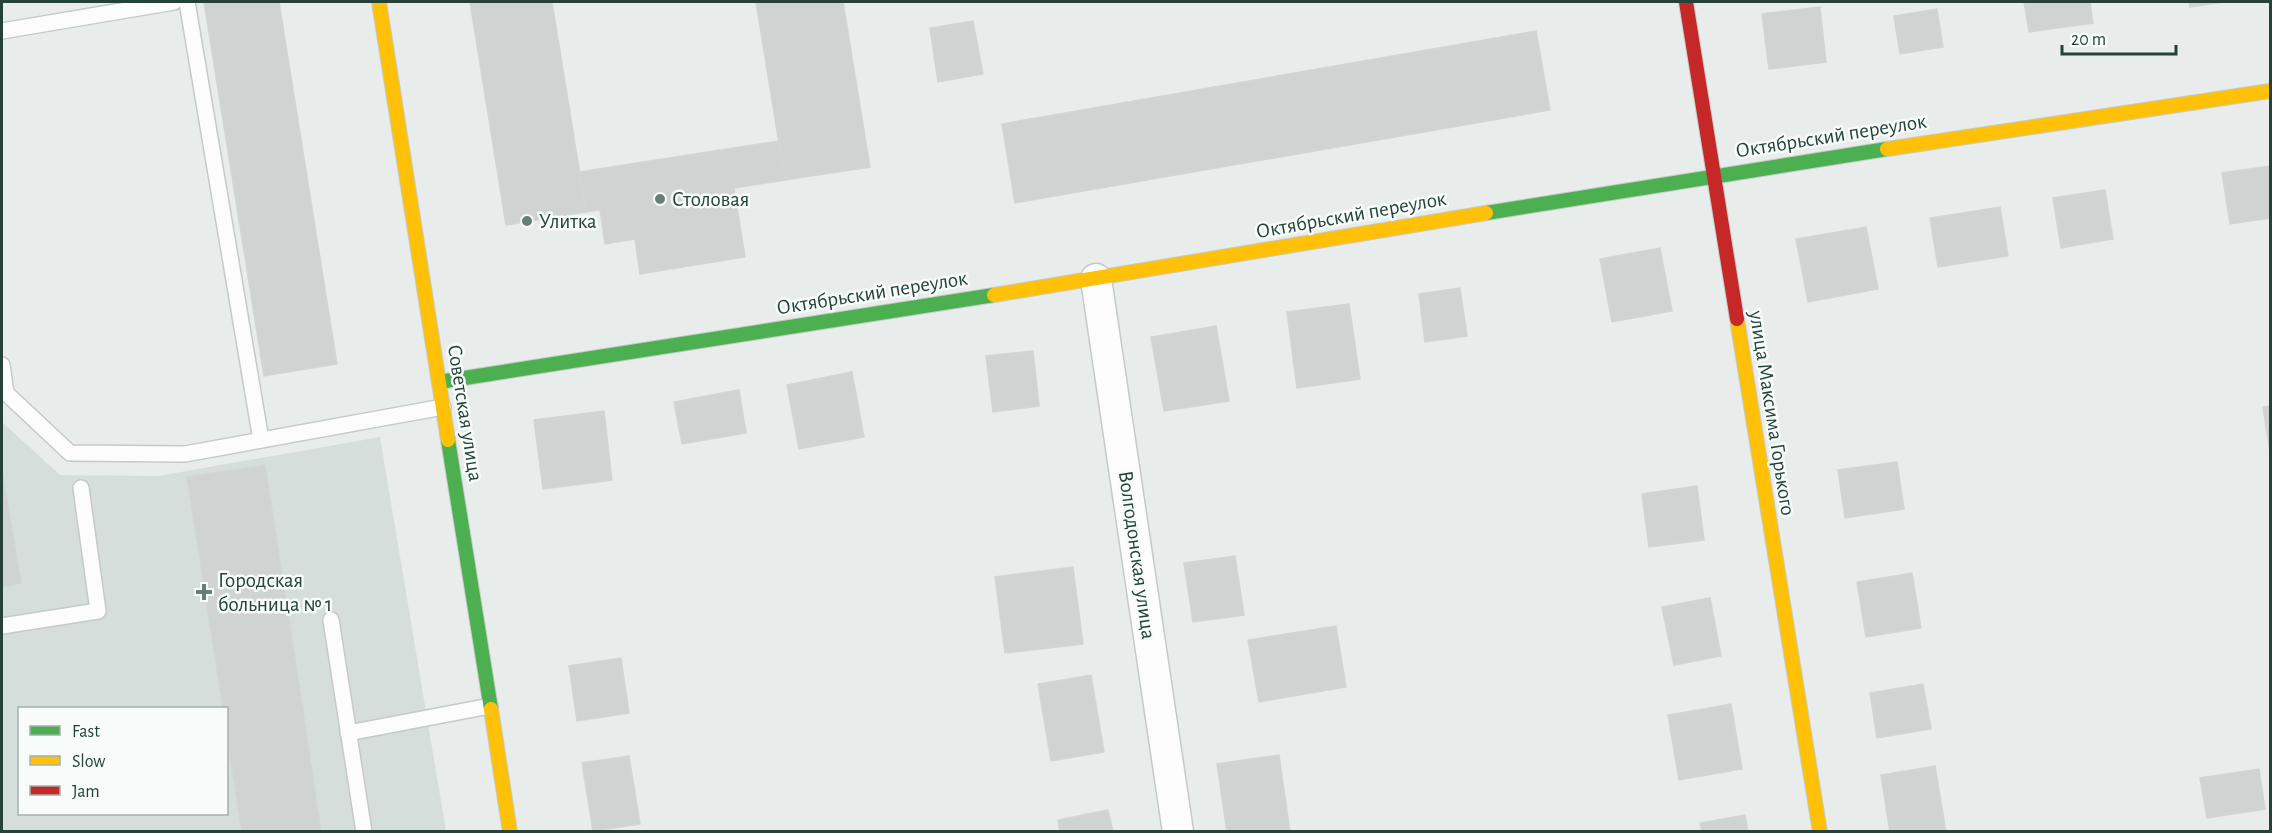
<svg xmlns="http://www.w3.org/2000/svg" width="2272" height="833" font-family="'Alegreya Sans',sans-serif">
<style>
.built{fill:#d6dedb;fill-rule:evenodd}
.building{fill:#cfd4d2;stroke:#d1d6d4;stroke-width:1.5}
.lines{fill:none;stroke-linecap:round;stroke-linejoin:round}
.lane-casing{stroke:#c5cac8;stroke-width:18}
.street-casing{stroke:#c5cac8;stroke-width:33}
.fast-casing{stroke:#c3cbc8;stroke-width:16}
.slow-casing{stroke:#c3cbc8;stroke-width:16}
.jam-casing{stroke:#c3cbc8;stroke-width:16}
.lane{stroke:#fcfcfc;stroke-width:15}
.street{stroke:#fcfcfc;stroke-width:30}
.fast{stroke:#4caf50;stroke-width:14}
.slow{stroke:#ffc107;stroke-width:14}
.jam{stroke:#c62828;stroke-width:14}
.poi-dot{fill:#697e78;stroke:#f7fbf9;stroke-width:2}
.labels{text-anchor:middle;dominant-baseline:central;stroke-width:5;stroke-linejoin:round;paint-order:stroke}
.street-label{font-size:21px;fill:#24423a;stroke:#f7fbf9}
.poi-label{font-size:21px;fill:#24423a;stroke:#f7fbf9;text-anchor:start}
</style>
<rect width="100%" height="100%" fill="#e8edeb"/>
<path class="built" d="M2 422 60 475 158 476 380 437 446 831H2ZM20 708H226V814H20Z"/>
<g class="building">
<polygon points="204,2 279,2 337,364 264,376"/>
<polygon points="470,2 552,2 586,212 506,225"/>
<polygon points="756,2 843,2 870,167 785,180"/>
<polygon points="2024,2 2090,2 2093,23 2029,32"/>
<polygon points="2189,2 2224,2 2190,7"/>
<polygon points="1820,7 1826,62 1769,69 1762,14"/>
<polygon points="1937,9 1943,47 1900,54 1894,16"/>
<polygon points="973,21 983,74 938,82 930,28"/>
<polygon points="1536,31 1550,110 1015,203 1002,124"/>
<polygon points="779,141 785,180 734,188 745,257 640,274 635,239 605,244 600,210 586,212 580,172"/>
<polygon points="2270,166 2270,218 2230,224 2222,173"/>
<polygon points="2105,190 2113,239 2061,248 2053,198"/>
<polygon points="2000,207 2008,256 1938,267 1930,218"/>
<polygon points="1866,227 1878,289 1808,302 1796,239"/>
<polygon points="1660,248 1672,311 1612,322 1600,259"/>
<polygon points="1460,288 1467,336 1425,342 1419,294"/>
<polygon points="1349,304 1360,379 1297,388 1287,312"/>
<polygon points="1216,326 1229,401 1164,411 1151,337"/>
<polygon points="1033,351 1039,406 993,412 986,356"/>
<polygon points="852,372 864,437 799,449 787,385"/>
<polygon points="739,390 746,433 682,444 674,402"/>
<polygon points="2270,406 2270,452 2263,407"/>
<polygon points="604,411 612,480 543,489 534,420"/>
<polygon points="1897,462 1904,509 1845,518 1838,470"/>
<polygon points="265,465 301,698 321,832 242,832 226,731 226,708 223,708 187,477"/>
<polygon points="2,471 21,583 2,587"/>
<polygon points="1697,486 1704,540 1649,547 1642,494"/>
<polygon points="1235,556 1244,615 1193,622 1184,563"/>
<polygon points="1073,567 1083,644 1005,653 995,577"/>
<polygon points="1912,573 1921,628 1866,637 1857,582"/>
<polygon points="1710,598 1721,656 1674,665 1662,607"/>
<polygon points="1336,626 1346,687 1259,702 1248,640"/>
<polygon points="621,658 629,713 577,721 569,666"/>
<polygon points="1091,675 1104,752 1051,761 1038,684"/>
<polygon points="1923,684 1931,729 1877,738 1870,693"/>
<polygon points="1731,704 1742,769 1679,780 1668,715"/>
<polygon points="1279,755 1290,832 1227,832 1217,764"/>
<polygon points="629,756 640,824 593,831 582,763"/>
<polygon points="1935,766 1946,832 1890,832 1881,775"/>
<polygon points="2259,769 2265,809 2207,818 2200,778"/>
<polygon points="1108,810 1113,832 1060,832 1058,820"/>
<polygon points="1745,815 1748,832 1702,832 1700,823"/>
</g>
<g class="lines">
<g class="lane-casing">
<g id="lane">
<polyline points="187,2 261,440"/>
<polyline points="2,31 174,2"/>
<polyline points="2,365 6,393 70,453 185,454 443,407"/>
<polyline points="331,620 364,832"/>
<polyline points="2,626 98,611 81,488"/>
<polyline points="348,733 490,706"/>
</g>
</g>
<g class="street-casing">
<polyline id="street" points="1096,279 1178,832"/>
</g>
<g class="fast-casing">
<g id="fast">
<polyline points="1486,213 1887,149"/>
<polyline points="439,382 994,295"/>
<polyline points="448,440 491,709"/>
</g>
</g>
<g class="slow-casing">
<g id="slow">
<polyline points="379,2 448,440"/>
<polyline points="1887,149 2270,91"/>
<polyline points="994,295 1486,213"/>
<polyline points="1737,319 1820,832"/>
<polyline points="491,709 510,832"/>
</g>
</g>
<g class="jam-casing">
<polyline id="jam" points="1686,2 1737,319"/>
</g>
<use href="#lane" class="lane"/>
<use href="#street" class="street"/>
<use href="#fast" class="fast"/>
<use href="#slow" class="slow"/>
<use href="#jam" class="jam"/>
</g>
<g class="poi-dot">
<circle cx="660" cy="199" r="6"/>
<circle cx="527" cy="221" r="6"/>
<path d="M201 583h6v6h6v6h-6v6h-6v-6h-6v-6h6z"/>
</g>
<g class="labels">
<g class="street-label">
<text transform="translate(1831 136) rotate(-9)">Октябрьский переулок</text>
<text transform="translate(1351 215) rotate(-10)">Октябрьский переулок</text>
<text transform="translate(872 293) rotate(-9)">Октябрьский переулок</text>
<text transform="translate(465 413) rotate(81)">Советская улица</text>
<text transform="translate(1772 413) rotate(81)">улица Максима Горького</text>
<text transform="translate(1137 555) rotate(82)">Волгодонская улица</text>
</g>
<g class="poi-label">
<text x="672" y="199">Столовая</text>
<text x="539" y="221">Улитка</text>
<text x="218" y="580">Городская<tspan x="218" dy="24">больница № 1</tspan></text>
</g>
</g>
<rect width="2272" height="833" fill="none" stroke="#24423a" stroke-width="6"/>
<rect x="18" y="707" width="210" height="108" fill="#f7fbf9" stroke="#a3b1ad" stroke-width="1.5"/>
<rect x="30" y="726" width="30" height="9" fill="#4caf50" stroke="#a3b1ad" stroke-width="1.5"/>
<text x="72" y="737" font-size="18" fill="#24423a">Fast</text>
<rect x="30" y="756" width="30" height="9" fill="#ffc107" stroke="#a3b1ad" stroke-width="1.5"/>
<text x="72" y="767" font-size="18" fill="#24423a">Slow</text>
<rect x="30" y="786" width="30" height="9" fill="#c62828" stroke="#a3b1ad" stroke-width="1.5"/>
<text x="72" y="797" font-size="18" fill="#24423a">Jam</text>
<path d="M2062 45v9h114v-9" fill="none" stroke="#24423a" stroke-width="3"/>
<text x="2071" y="45" font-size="18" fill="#24423a" stroke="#f7fbf9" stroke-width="4.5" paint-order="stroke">20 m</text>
</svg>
